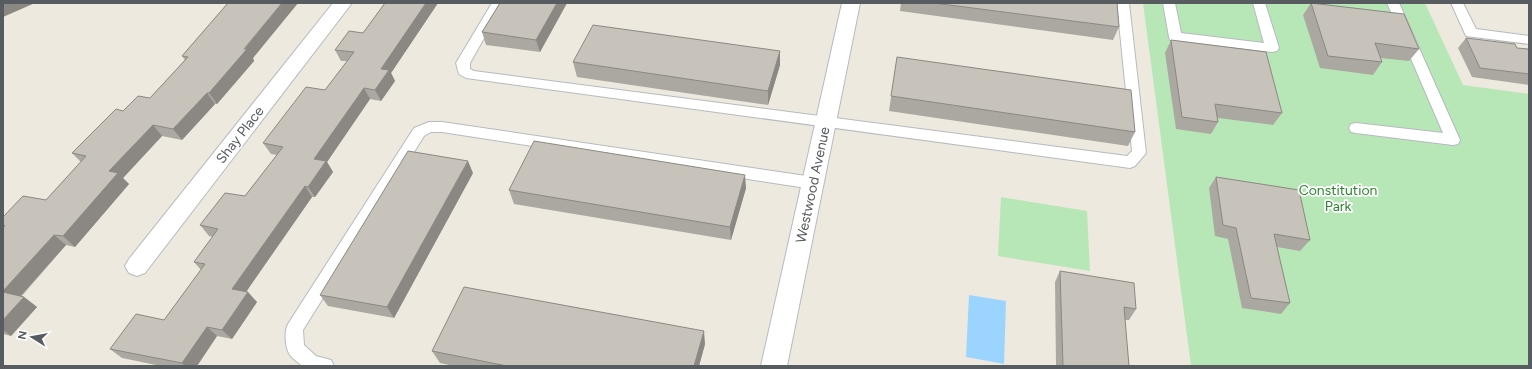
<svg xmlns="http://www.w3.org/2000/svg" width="1532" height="369" font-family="Figtree,sans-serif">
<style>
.green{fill:#b8e7b7}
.water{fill:#9bd5ff}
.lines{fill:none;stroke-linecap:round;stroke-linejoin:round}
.service-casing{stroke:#b6babf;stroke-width:2}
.minor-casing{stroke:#b6babf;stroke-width:2}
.service{fill:#fff;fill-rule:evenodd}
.minor{fill:#fff;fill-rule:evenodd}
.wall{fill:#aba8a1}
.shaded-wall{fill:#8b8883}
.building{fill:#c7c3bb;stroke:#8b8883}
.labels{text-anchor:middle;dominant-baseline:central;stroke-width:3.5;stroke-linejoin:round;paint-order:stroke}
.street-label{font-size:14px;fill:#575c61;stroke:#fff}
.park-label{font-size:14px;fill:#2c842e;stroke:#fff}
</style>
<rect width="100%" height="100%" fill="#ede9de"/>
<g class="green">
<polygon points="1143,3 1425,3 1463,85 1529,94 1529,366 1191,366"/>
<polygon points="1001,197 1087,211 1090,271 998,256"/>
</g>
<polygon class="water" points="969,295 1006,301 1004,364 966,357"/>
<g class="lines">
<g class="service-casing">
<g id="service">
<polygon points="492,3 504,3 470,63 470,69 474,71 1127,156 1132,151 1117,3 1129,3 1146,153 1135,166 1130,168 466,78 459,74 456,63"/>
<polygon points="1163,3 1175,3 1181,33 1264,43 1253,3 1265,3 1279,48 1277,51 1272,52 1170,40 1169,37"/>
<polygon points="1387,3 1399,3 1460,140 1458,144 1453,145 1356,133 1351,132 1349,128 1351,124 1356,123 1443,133"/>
<polygon points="1451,3 1463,3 1476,29 1529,36 1529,44 1466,36"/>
<path d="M429 122H442L813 177 818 179 820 183 818 187 813 189 442 132H431L424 136 303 330 304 345 316 356 331 360 334 366H302C298 362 293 359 290 355 285 348 284 331 288 324L414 128Z"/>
</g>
</g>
<g class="minor-casing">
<g id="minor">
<polygon points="333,3 352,3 145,273 137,276 129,273 125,266 129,259"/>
<polygon points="842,3 860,3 787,366 761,366"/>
</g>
</g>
<use href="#service" class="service"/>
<use href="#minor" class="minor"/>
</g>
<g class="wall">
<polygon points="228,3 298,3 253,58 254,61 217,104 215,104 182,140 162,136 123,178 129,184 75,247 66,245 21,297 24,297 37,307 11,336 3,334 3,217 46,200 81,162 72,153 123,111 150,98 185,60 182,56"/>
<polygon points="385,3 438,3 391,73 395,81 381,101 370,99 327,162 333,172 315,197 312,197 246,292 257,302 232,339 217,336 197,366 161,366 122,358 110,349 164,320 201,270 194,262 213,237 209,236 200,225 245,196 277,155 271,154 263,143 325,90 347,61 341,61 335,50 363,33"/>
<polygon points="500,3 567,3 540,52 486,45 482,32"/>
<polygon points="901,3 1117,3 1119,27 1113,40 900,11"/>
<polygon points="1311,3 1419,49 1409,61 1380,58 1382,62 1373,75 1320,68 1303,15"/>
<polygon points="1466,38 1517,48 1529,52 1529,85 1472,77 1458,48"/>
<polygon points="1171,40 1282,113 1273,125 1218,118 1218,122 1211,134 1176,129 1165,53"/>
<polygon points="780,51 780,65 768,105 577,77 573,62"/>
<polygon points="897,57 1135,132 1128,146 889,111"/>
<polygon points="473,173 394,318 328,306 320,295"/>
<polygon points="1216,177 1310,240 1300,251 1277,247 1290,303 1281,314 1242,308 1228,239 1215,236 1209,188"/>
<polygon points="746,188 731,240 514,204 509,190"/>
<polygon points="1060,271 1136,309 1129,320 1125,320 1129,366 1056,366 1055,282"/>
<polygon points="705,344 699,366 454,366 440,363 432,351"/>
</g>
<g class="shaded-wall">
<polygon points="3,3 35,3 3,17"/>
<polygon points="282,3 298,3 253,58 254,61 217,104 209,93"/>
<polygon points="426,3 438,3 391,73 395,81 381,101 375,90 381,69"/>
<polygon points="557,3 567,3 540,52 536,40"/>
<polygon points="780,51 780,65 768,105 768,91"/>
<polygon points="364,88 370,99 327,162 333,172 315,197 308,187 314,159"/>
<polygon points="207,93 215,104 182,140 173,129"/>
<polygon points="153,125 162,136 123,178 129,184 75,247 63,236 109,171"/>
<polygon points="468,161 473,173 394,318 387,307"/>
<polygon points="745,175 746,188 731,240 730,227"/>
<polygon points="305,186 312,197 241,299 232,289"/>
<polygon points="54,235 66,245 15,302 3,293 3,291"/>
<polygon points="248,292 257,302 232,339 222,330"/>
<polygon points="24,297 37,307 11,336 3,330 3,320"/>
<polygon points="207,327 217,336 197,366 185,366 182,363"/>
<polygon points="704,331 705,344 699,366 694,366"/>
</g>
<g class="building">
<polygon points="228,3 282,3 244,49 247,49 209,93 207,93 173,129 153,125 109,171 118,173 63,236 54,235 3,291 3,227 5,226 3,225 3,217 23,196 46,200 86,156 72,153 116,109 123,111 138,96 150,98 188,57 182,56"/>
<polygon points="385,3 426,3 381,69 389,70 375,90 364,88 314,159 326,161 308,187 305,186 232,289 248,292 222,330 207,327 182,363 110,349 136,314 164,320 205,264 194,262 218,229 200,225 225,193 245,196 283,147 263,143 306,87 325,90 354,52 335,50 349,31 363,33"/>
<polygon points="500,3 557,3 536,40 482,32"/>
<polygon points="934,3 1117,3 1119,27"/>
<polygon points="1311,3 1404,14 1419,49 1375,43 1382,62 1328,56"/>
<polygon points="593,25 780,51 768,91 573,62"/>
<polygon points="1466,38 1515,44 1517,48 1528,49 1529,52 1529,74 1480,68"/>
<polygon points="1171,40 1266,52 1282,113 1215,104 1218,122 1182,117"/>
<polygon points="897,57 1131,90 1135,132 891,96"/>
<polygon points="534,141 745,175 730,227 509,190"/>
<polygon points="408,151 468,161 387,307 320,295"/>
<polygon points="1216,177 1299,190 1310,240 1274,234 1290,303 1251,298 1236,228 1223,225"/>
<polygon points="1060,271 1134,283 1136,309 1124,307 1129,366 1063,366"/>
<polygon points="464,287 704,331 694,366 507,366 432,351"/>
<polygon points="3,292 24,297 3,320"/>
</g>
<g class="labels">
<g class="street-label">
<text transform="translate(240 135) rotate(-52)">Shay Place</text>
<text transform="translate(813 185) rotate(-78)">Westwood Avenue</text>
</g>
<g class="park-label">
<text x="1338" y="190">Constitution<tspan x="1338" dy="16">Park</tspan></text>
</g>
</g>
<rect width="1532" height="369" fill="none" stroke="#575c61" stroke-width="8"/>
<g transform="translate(32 337) rotate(281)" stroke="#ffffff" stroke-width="3" paint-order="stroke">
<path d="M0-3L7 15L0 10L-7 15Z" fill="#575c61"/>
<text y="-6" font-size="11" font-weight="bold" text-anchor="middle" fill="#575c61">N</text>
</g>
</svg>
